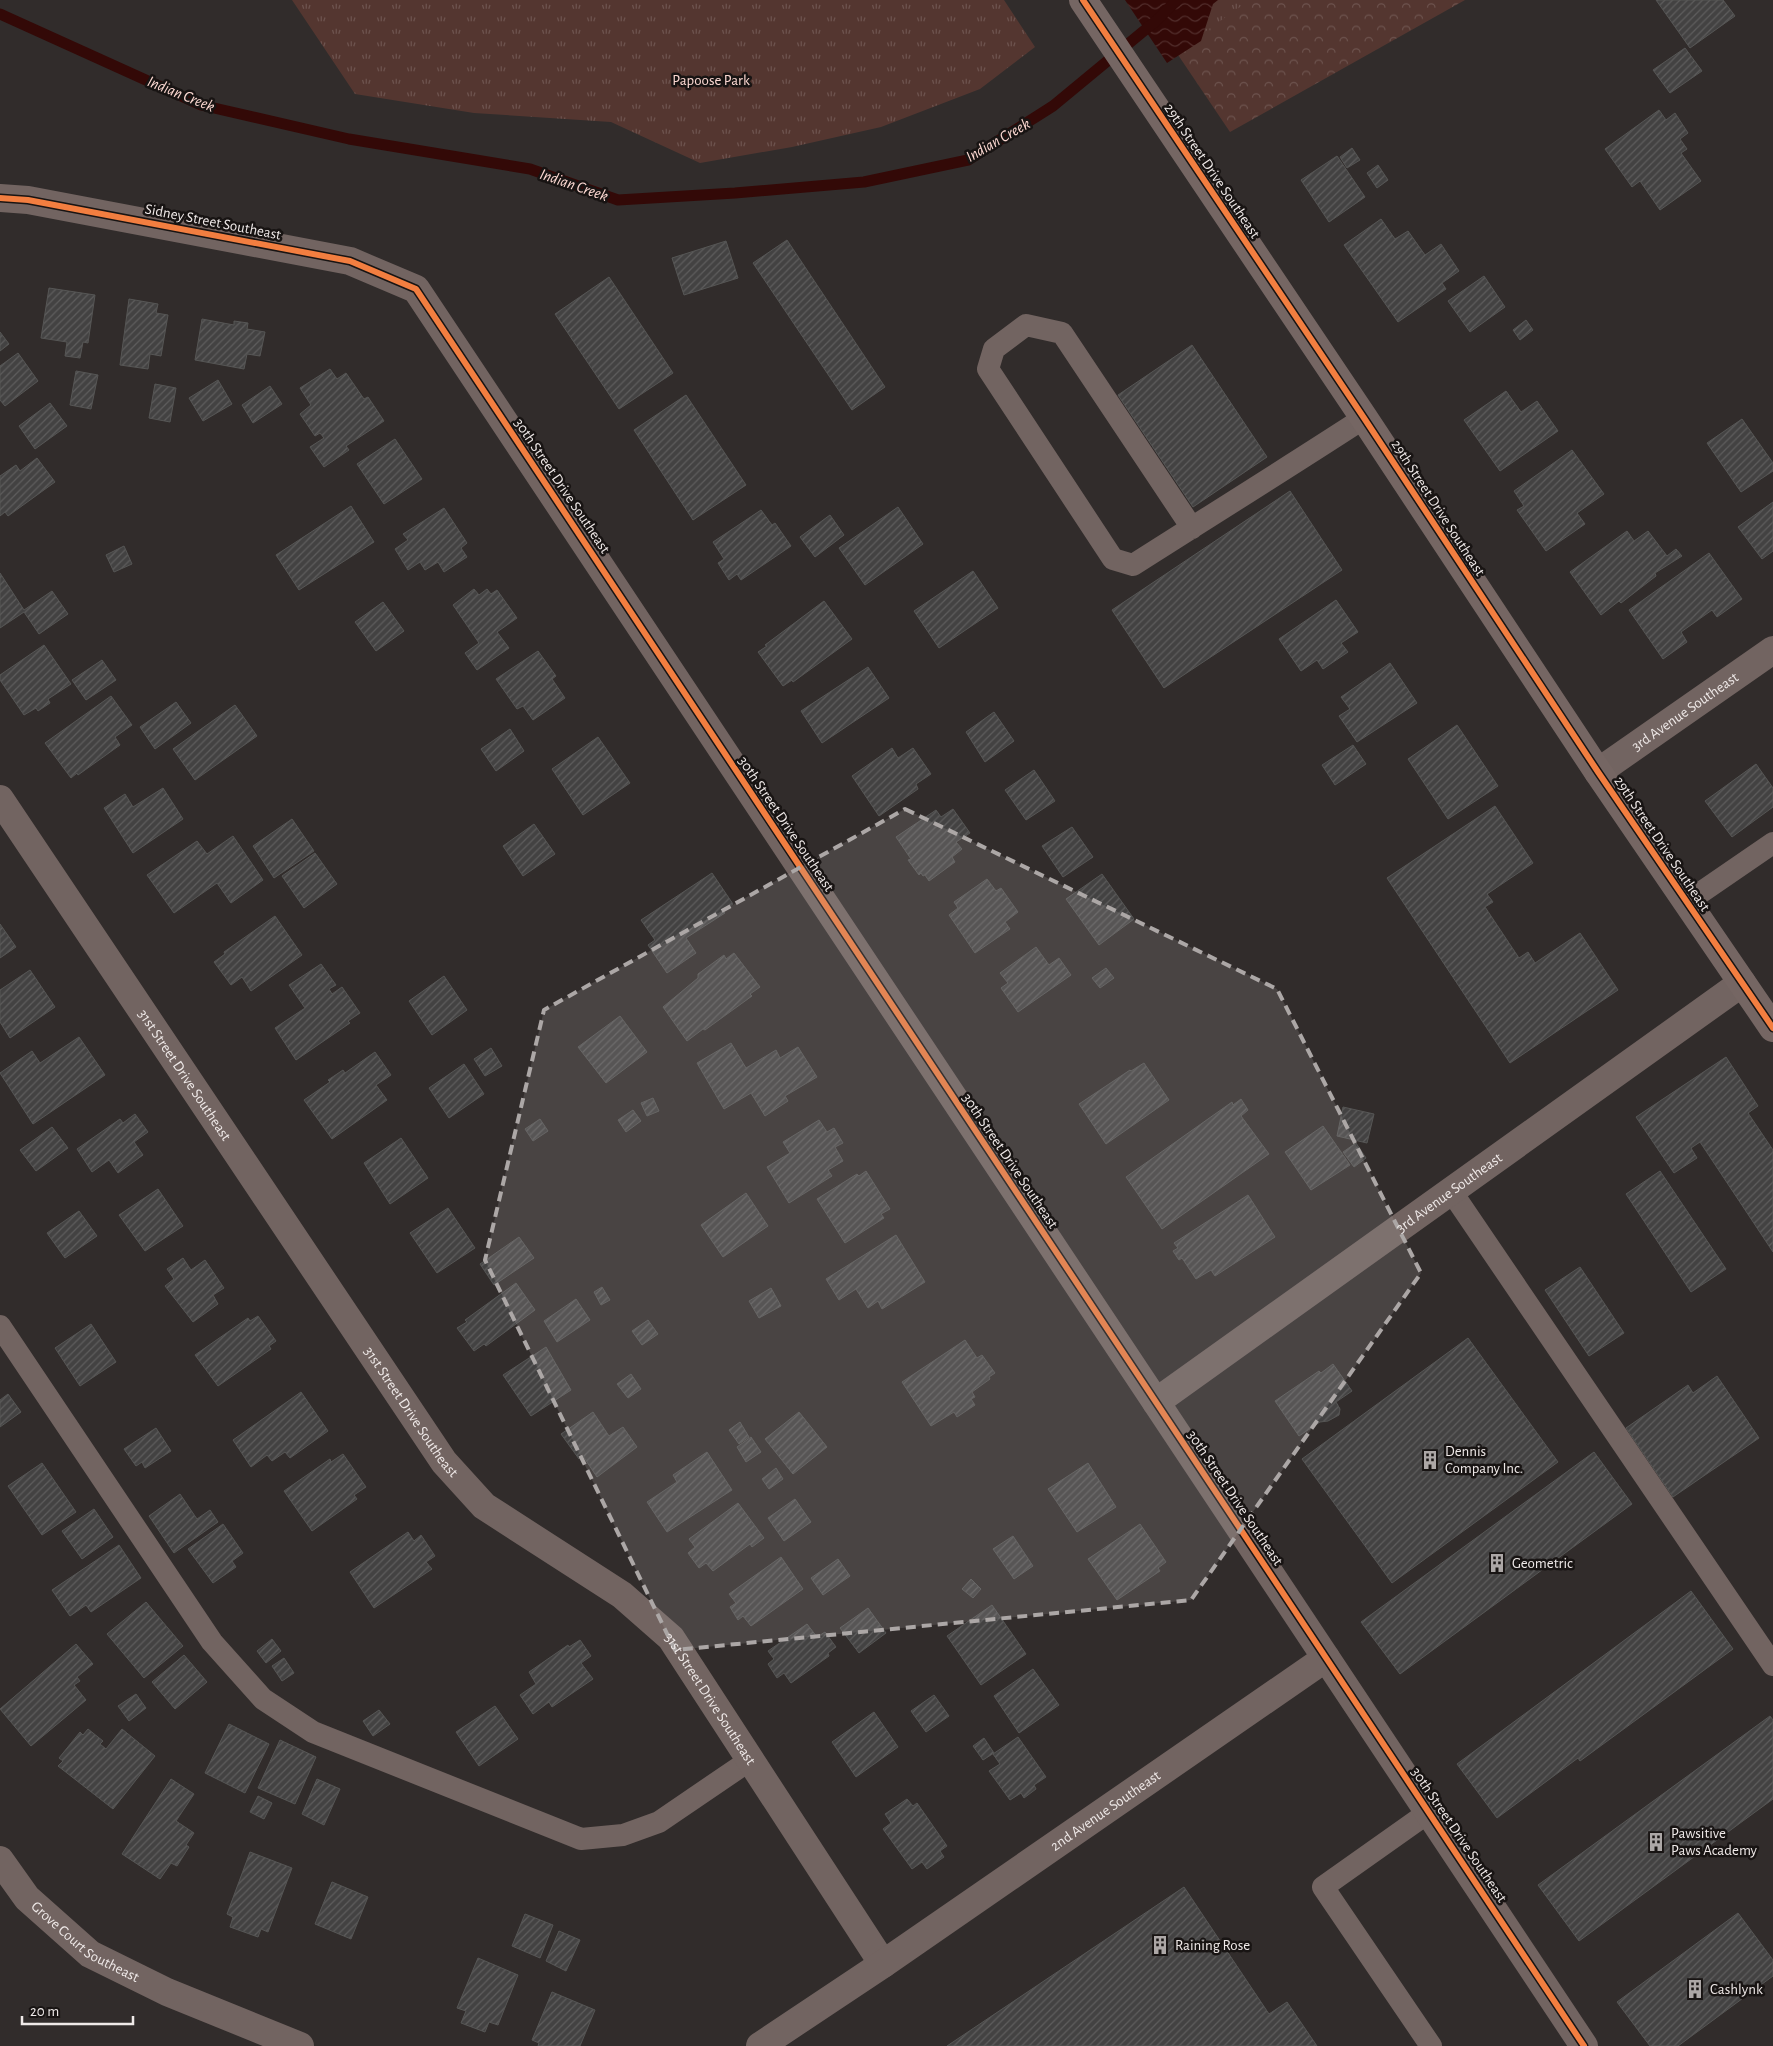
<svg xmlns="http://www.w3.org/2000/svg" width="1773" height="2046" font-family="'Alegreya Sans',sans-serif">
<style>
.forest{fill:url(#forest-crowns)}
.park{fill:url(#park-tufts)}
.water{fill:url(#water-waves)}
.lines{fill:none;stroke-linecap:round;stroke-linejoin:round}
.stream{stroke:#330907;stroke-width:11}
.building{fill:url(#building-hatch);stroke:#565655}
.service{stroke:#726461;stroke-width:22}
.minor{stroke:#726461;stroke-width:28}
.secondary{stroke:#756663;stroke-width:28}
.cycleway-casing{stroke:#181413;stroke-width:9}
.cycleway{stroke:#f27e40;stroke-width:6}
.marked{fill:#aca7a6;fill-opacity:0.2;stroke:#aca7a6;stroke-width:4;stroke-dasharray:10 6;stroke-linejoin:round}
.labels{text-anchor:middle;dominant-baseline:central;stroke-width:5;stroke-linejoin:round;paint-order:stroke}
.park-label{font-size:15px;fill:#fcd8d2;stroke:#181413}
.street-label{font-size:15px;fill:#efe9e8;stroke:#181413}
.poi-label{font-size:15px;fill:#efe9e8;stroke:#181413;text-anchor:start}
.water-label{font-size:16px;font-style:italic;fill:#fdd9d2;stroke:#181413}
</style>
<defs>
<pattern id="forest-crowns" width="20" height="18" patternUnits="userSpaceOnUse" patternTransform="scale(1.25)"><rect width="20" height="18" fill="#543630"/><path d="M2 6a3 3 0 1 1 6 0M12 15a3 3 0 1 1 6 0" fill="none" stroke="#6d534e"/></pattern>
<pattern id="park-tufts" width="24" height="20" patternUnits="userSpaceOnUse" patternTransform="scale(1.25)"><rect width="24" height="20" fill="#543630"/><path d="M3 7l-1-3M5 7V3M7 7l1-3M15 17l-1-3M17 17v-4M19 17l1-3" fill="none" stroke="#6d534e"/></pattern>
<pattern id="water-waves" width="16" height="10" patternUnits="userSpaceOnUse" patternTransform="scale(1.25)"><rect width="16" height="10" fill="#330907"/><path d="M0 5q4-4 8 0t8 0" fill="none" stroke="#512d2b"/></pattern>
<pattern id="building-hatch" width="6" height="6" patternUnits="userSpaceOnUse" patternTransform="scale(1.25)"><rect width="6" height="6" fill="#434242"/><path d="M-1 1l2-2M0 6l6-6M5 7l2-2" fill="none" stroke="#5e5d5d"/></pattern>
</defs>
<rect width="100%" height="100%" fill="#312c2b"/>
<polygon class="forest" points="1218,0 1465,0 1230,132 1170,43"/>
<g class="park">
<polygon points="292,0 1004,0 1035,47 980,89 881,127 792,147 700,163 611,122 474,113 355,94"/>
<polygon points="1160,0 1250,0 1189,43"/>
</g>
<polygon class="water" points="1125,0 1218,0 1213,4 1201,41 1167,63"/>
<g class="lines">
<polyline class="stream" points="0,14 201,105 349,139 530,169 618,200 735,193 864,182 968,160 1053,106 1157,20 1177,0"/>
</g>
<g class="building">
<polygon points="1656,0 1723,0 1735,16 1690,48"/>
<polygon points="1685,48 1702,71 1670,93 1653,70"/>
<polygon points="1659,110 1666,120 1675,113 1688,133 1680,139 1687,149 1681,153 1701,181 1660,210 1640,181 1632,187 1605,149"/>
<polygon points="1352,148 1360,160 1347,168 1340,157"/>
<polygon points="1337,156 1365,197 1329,222 1301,180"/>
<polygon points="1378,165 1388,180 1377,188 1367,173"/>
<polygon points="1381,219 1395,239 1408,231 1425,255 1441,244 1459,271 1442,283 1446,289 1398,322 1344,245"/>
<polygon points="787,240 885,387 852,410 753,263"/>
<polygon points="726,241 738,278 684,295 672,258"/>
<polygon points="1484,276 1505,307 1470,332 1448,301"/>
<polygon points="609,277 673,373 619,409 555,314"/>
<polygon points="49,288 95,295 88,343 83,342 80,358 65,356 67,342 41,338"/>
<polygon points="129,299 158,304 156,313 168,315 161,356 150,354 148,369 120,365"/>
<polygon points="202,319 234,325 234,321 248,323 247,329 265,332 260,356 247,354 244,369 195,360"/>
<polygon points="1526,320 1533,330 1520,340 1513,330"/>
<polygon points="0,332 9,344 0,351"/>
<polygon points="1192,345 1267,457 1193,507 1118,395"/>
<polygon points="18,353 38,381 5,406 0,400 0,366"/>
<polygon points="330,369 337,379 346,373 364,399 368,397 384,421 346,446 349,450 324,467 310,447 324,438 320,433 315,436 300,414 311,405 300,388"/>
<polygon points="76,371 98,375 91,409 70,405"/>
<polygon points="218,380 232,404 203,421 189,398"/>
<polygon points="155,384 176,388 170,422 149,418"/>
<polygon points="270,386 282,404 253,423 242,405"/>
<polygon points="1506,391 1521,412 1537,401 1558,431 1500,471 1464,420"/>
<polygon points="686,395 746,485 693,520 634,430"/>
<polygon points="50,403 67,426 35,449 19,426"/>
<polygon points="1742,419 1773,463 1773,471 1741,492 1707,443"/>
<polygon points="395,439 422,479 384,504 357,464"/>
<polygon points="1572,450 1604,494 1577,513 1585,524 1546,551 1517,510 1524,506 1514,491"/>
<polygon points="37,458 55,482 8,516 5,512 0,516 0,476 16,465 20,471"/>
<polygon points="1290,491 1342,570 1164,688 1112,610"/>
<polygon points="1773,502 1773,551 1762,559 1738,527"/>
<polygon points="351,506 374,542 299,590 276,555"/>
<polygon points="898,507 923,544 865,585 839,548"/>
<polygon points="444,508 467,543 461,548 467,557 444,572 438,562 425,570 420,562 408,570 395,549 408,540 403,534"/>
<polygon points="761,510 772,525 775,523 791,546 741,580 737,574 729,580 718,563 724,559 713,542"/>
<polygon points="830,515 844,535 815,557 800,537"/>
<polygon points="1627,531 1634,541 1648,531 1667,556 1676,549 1682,556 1655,573 1656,576 1621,603 1619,601 1601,615 1570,572"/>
<polygon points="124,546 132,564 114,572 106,555"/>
<polygon points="1709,553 1742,599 1717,617 1712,610 1681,632 1687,642 1663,659 1629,610"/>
<polygon points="973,571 998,608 939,648 914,611"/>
<polygon points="0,573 24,610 52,591 68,614 39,634 24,612 0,628"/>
<polygon points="474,589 479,595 487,589 491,594 497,590 517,618 497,632 509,648 477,670 465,653 479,643 453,605"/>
<polygon points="1336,600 1358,632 1341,643 1348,652 1323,669 1317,660 1301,671 1279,639"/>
<polygon points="824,601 852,639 793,682 792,680 783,686 758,652 767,646 765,645"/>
<polygon points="383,602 404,631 376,651 355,622"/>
<polygon points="44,645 71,684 48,699 50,703 38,711 36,708 24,715 0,680 0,675"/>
<polygon points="538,651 556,676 552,679 565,698 533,720 523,706 517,709 496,679"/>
<polygon points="102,660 116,680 86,700 72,680"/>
<polygon points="1390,663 1417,703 1357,742 1339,716 1350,709 1341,697"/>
<polygon points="868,667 889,698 822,743 801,711"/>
<polygon points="111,696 132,725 115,737 120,745 78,775 77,773 71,778 45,743"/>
<polygon points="176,702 191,723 155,749 140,727"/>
<polygon points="235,705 257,736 195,780 173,749"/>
<polygon points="994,712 1014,741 985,762 966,732"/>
<polygon points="1457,725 1498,786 1448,819 1408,759"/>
<polygon points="510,729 524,751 496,771 481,749"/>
<polygon points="598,737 630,783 583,815 552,769"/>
<polygon points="1353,745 1366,764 1335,785 1322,765"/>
<polygon points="892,748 898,758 913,748 931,774 916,784 918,789 879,816 852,776"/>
<polygon points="1756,764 1773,788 1773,807 1732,837 1705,801"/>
<polygon points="1034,770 1055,801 1026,820 1005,790"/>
<polygon points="163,788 183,819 133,853 104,808 125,794 133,807"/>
<polygon points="1495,806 1533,863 1487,894 1493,902 1485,907 1519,958 1528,952 1535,963 1580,933 1618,990 1510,1063 1387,878"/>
<polygon points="953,809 970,833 956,842 962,849 952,857 955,862 929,881 925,875 923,876 921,873 919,875 908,860 911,859 896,837 936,810 941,817"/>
<polygon points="292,819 314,851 274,878 253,846"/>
<polygon points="534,824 555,854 523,876 503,846"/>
<polygon points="1072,827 1093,857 1063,877 1042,846"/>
<polygon points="233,836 263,880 231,903 217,883 174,913 147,875 197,841 207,854"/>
<polygon points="315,853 337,884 304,908 282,876"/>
<polygon points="712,873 733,904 723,911 725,913 686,938 696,953 667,973 648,945 655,940 641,920"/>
<polygon points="1102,874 1134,919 1099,945 1066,899"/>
<polygon points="987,879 996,891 1001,888 1018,912 1005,922 1010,929 975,953 949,915 958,908 954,902"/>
<polygon points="275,916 302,955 251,991 242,977 231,985 214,962 225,954 224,952"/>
<polygon points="0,924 16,947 0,958"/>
<polygon points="1036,947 1049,965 1059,958 1071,975 1018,1012 1001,988 1008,983 1000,973"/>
<polygon points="734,953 760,987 750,994 752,996 705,1030 703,1029 687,1041 663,1007 698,978 698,974 724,955 726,959"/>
<polygon points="321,964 336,985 329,989 332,994 342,987 360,1013 348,1021 350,1023 296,1060 275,1028 305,1008 289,985"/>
<polygon points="1106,968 1114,978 1100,988 1092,978"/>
<polygon points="30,970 55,1007 10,1038 0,1022 0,990"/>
<polygon points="444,976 467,1010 432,1035 409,1001"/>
<polygon points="620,1016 647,1052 606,1083 578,1047"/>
<polygon points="79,1037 105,1075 33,1124 0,1073 32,1051 40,1063"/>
<polygon points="731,1043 746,1068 776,1050 780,1058 798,1047 817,1077 785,1096 788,1101 765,1116 751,1093 724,1109 697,1063"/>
<polygon points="491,1048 502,1066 485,1076 474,1059"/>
<polygon points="375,1052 391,1075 376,1085 387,1100 332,1139 304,1100 330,1082 328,1080 343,1070 345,1073"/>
<polygon points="1726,1057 1758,1106 1748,1113 1773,1150 1773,1252 1700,1142 1691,1148 1697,1158 1674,1173 1636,1117"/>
<polygon points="1144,1063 1169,1100 1106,1144 1079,1104 1130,1070 1131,1071"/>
<polygon points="464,1064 484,1094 449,1118 429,1088"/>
<polygon points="653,1098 659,1111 647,1116 641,1103"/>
<polygon points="1241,1099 1248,1110 1241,1116 1269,1154 1162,1229 1126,1177 1232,1102 1233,1105"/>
<polygon points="1343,1107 1374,1114 1367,1143 1337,1136"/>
<polygon points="633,1110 641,1121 626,1132 618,1120"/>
<polygon points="135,1114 148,1132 134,1142 143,1155 118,1173 109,1160 92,1172 77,1149 120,1119 123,1123"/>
<polygon points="540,1119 548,1131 533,1141 525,1129"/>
<polygon points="819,1120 827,1132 834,1128 843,1143 835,1147 843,1161 828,1170 832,1176 789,1203 767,1167 790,1153 783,1142"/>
<polygon points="1323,1126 1350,1165 1311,1190 1285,1152"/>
<polygon points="52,1127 68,1148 36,1171 20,1150"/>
<polygon points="401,1138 428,1178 390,1204 364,1163"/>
<polygon points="1356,1143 1366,1158 1354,1167 1343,1152"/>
<polygon points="866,1171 890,1209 881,1214 884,1218 845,1243 817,1199 857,1174 859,1176"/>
<polygon points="1660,1171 1726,1269 1691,1292 1626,1194"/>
<polygon points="158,1189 183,1226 145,1251 119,1215"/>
<polygon points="746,1193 768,1226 723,1257 701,1225"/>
<polygon points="1248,1195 1275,1237 1215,1276 1211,1270 1196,1279 1182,1258 1179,1260 1173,1251 1178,1248 1174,1243"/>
<polygon points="448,1208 475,1248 437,1273 410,1233"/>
<polygon points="79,1211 97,1236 65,1258 47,1233"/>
<polygon points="896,1235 925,1282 882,1309 878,1301 868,1308 856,1289 839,1300 826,1279"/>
<polygon points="519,1237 534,1258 494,1285 480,1264"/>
<polygon points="183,1258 191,1270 205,1260 224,1288 213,1295 218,1304 193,1322 165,1286 174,1279 167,1269"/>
<polygon points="1580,1267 1624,1333 1589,1356 1545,1290"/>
<polygon points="516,1283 535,1310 486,1346 484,1344 474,1351 457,1328 467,1322 465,1320"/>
<polygon points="602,1287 610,1300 601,1305 594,1292"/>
<polygon points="771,1288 781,1306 759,1318 749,1301"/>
<polygon points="576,1299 590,1320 557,1342 544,1321"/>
<polygon points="258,1316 276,1341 269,1346 271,1349 218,1386 195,1355 248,1318 250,1321"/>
<polygon points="648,1320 658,1334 642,1345 632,1331"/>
<polygon points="91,1324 116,1362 80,1386 55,1348"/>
<polygon points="1468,1338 1558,1462 1392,1583 1302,1459"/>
<polygon points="965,1340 977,1358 982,1355 995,1373 989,1377 990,1379 972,1392 975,1397 971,1399 975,1405 957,1417 954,1412 931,1426 902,1382"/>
<polygon points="546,1347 571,1390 531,1416 503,1375"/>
<polygon points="1333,1364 1352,1391 1336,1402 1340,1409 1339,1415 1328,1421 1320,1422 1299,1436 1275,1401 1319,1371 1321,1373"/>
<polygon points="631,1374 641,1389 628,1398 617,1384"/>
<polygon points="1717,1376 1759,1438 1673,1497 1626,1428 1688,1385 1693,1393"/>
<polygon points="301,1392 328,1431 290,1458 285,1452 272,1461 267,1455 251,1467 233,1440"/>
<polygon points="8,1394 21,1412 0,1427 0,1400"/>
<polygon points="593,1412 609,1436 623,1427 637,1447 597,1477 583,1456 579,1459 561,1434"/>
<polygon points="799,1412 827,1447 793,1474 765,1439"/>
<polygon points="740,1422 749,1437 739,1444 729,1430"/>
<polygon points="156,1428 171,1451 145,1468 142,1462 136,1466 124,1449"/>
<polygon points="751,1437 761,1452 746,1462 737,1447"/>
<polygon points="707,1452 732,1490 667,1532 647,1502 677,1482 673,1475"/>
<polygon points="1594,1452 1632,1504 1400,1674 1361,1622"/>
<polygon points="343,1454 366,1487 354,1495 357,1499 312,1531 284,1491 330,1459 331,1462"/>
<polygon points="42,1463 76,1512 42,1535 8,1486"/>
<polygon points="1088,1463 1116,1507 1077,1532 1048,1489"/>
<polygon points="776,1468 783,1479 769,1489 762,1479"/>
<polygon points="180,1494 197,1519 210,1510 218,1522 174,1553 149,1516"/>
<polygon points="795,1499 811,1522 784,1541 768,1518"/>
<polygon points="738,1503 764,1538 752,1547 750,1544 713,1571 706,1563 699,1568 688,1553 695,1547 689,1539"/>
<polygon points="94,1509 113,1537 82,1559 62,1531"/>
<polygon points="223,1524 243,1553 232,1561 236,1567 213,1583 188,1549"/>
<polygon points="1140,1524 1166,1562 1158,1568 1160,1571 1117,1600 1088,1559"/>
<polygon points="408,1532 414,1541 421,1535 435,1556 426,1562 432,1569 374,1608 350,1572"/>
<polygon points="1013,1536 1033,1566 1014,1579 993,1549"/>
<polygon points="119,1545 141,1578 91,1612 86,1605 70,1616 52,1590"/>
<polygon points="781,1557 803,1589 751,1626 743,1616 738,1620 730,1607 736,1603 729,1594"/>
<polygon points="838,1559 850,1576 823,1595 811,1578"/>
<polygon points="971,1579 981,1589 973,1598 962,1589"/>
<polygon points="1691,1591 1733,1649 1580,1761 1578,1758 1497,1818 1457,1764"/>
<polygon points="146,1602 183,1646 144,1678 107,1634"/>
<polygon points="992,1605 1026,1654 981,1685 947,1636"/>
<polygon points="868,1608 886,1633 859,1653 840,1628"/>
<polygon points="807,1624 817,1637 825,1632 836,1647 828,1653 829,1656 791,1683 784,1673 777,1678 768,1664 774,1659 768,1651"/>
<polygon points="272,1639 281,1651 266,1663 257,1651"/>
<polygon points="580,1640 591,1656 581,1663 593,1679 552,1707 549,1702 533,1714 520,1695 536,1684 529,1672 568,1645 569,1647"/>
<polygon points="76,1644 93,1664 77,1677 80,1681 74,1685 86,1700 31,1746 0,1709"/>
<polygon points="184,1655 207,1682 175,1709 152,1682"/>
<polygon points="284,1658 294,1673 282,1681 272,1666"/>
<polygon points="1033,1669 1059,1705 1019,1733 994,1696"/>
<polygon points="136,1694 146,1708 129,1721 118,1706"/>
<polygon points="934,1695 949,1716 926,1732 911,1711"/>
<polygon points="495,1706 518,1739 479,1766 456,1732"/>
<polygon points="379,1710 390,1724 373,1736 363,1721"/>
<polygon points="874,1712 898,1747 856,1777 832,1742"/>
<polygon points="1770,1716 1773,1720 1773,1799 1579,1941 1538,1885"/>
<polygon points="229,1724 269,1744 245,1793 205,1773"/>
<polygon points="88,1729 103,1741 100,1744 106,1749 122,1729 155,1756 113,1809 58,1766 63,1761 59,1758 80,1732 83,1735"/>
<polygon points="1018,1737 1046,1777 1034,1785 1036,1789 1024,1798 1021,1793 1010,1800 989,1771 1000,1764 993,1754"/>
<polygon points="984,1738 994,1753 983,1760 973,1746"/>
<polygon points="280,1740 316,1757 295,1804 258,1788"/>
<polygon points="171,1779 194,1794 176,1821 194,1833 186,1845 189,1847 177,1866 171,1863 160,1879 122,1854"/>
<polygon points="317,1779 340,1789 324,1825 302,1814"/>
<polygon points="258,1796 272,1803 264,1819 250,1812"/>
<polygon points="907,1799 913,1806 917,1803 947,1846 940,1851 944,1857 927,1869 922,1862 912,1869 883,1829 891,1823 885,1814"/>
<polygon points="250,1852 292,1868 268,1932 261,1929 258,1937 230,1927 233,1917 227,1914"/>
<polygon points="332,1882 368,1897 351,1939 315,1924"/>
<polygon points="1184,1887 1269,2014 1287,2002 1317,2046 947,2046"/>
<polygon points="1738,1913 1773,1960 1773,1976 1678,2046 1650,2046 1617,2002"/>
<polygon points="525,1914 553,1925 540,1958 512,1946"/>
<polygon points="559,1931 580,1940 566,1971 546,1961"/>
<polygon points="478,1958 518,1975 498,2025 489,2022 485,2032 461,2023 466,2011 457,2008"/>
<polygon points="552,1992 595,2010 580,2046 538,2046 539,2043 532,2040"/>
</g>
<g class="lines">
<g class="service">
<path d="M1192 528 1062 333 1026 325 994 349 988 369 1113 559 1133 565C1210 516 1287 468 1364 418"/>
<polyline points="1687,902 1773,843"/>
<polyline points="1451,1191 1773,1665"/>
<polyline points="0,1326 212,1642 263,1699 313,1732 581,1839 623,1835 659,1822 750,1760"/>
<polyline points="1429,1812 1323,1887 1431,2046"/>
</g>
<g class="minor">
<polyline points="0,198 28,200 350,261 416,289 1584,2046"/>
<path id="s1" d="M1598 772 1773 650"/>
<path id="s2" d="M0 799 444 1462 484 1506 622 1595 671 1638 883 1964"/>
<path id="s3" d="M1156 1402 1742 983"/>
<path id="s4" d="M0 1860 27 1898 90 1954 167 1992 300 2046"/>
<path id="s5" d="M760 2046 883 1964 1326 1658"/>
</g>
<polyline class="secondary" points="1083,0 1364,418 1598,772 1773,1028"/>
<g class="cycleway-casing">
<g id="cycleway">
<polyline points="1083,0 1364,418 1598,772 1773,1028"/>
<polyline points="0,198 28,200 350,261 416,289 1584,2046"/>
</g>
</g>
<use href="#cycleway" class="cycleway"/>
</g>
<path class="marked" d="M905 809 1277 989 1421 1273 1191 1600 675 1650 485 1260 544 1010Z"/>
<defs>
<g id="building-bare" transform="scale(1.5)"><path d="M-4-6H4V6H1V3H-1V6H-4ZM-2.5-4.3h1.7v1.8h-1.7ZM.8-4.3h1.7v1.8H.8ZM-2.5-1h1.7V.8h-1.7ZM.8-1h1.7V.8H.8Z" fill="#aca7a6" stroke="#181413" stroke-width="2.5" paint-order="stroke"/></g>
</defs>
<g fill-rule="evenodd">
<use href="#building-bare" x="1430" y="1460"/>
<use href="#building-bare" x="1497" y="1563"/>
<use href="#building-bare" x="1656" y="1842"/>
<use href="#building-bare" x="1160" y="1945"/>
<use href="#building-bare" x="1695" y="1989"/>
</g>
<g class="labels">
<g class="park-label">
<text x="711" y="80">Papoose Park</text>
</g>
<g class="street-label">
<text transform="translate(1212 171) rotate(56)">29th Street Drive Southeast</text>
<text transform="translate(213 222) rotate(11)">Sidney Street Southeast</text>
<text transform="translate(562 486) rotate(56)">30th Street Drive Southeast</text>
<text transform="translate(1438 508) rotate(57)">29th Street Drive Southeast</text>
<text stroke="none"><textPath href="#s1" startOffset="106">3rd Avenue Southeast</textPath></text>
<text transform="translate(786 824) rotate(56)">30th Street Drive Southeast</text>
<text transform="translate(1662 844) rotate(56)">29th Street Drive Southeast</text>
<text stroke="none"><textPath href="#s2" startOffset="332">31st Street Drive Southeast</textPath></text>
<text transform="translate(1010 1161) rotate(56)">30th Street Drive Southeast</text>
<text stroke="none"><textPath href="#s3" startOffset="360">3rd Avenue Southeast</textPath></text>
<text stroke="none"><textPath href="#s2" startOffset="738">31st Street Drive Southeast</textPath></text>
<text transform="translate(1235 1498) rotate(56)">30th Street Drive Southeast</text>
<text stroke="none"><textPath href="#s2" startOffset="1159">31st Street Drive Southeast</textPath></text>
<text stroke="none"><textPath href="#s5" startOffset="418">2nd Avenue Southeast</textPath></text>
<text transform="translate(1459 1835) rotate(56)">30th Street Drive Southeast</text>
<text stroke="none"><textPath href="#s4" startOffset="120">Grove Court Southeast</textPath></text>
</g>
<g class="poi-label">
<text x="1445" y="1451">Dennis<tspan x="1445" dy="17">Company Inc.</tspan></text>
<text x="1512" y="1563">Geometric</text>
<text x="1671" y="1833">Pawsitive<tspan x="1671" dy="17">Paws Academy</tspan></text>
<text x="1175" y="1945">Raining Rose</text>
<text x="1710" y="1989">Cashlynk</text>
</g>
<g class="water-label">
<text transform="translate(181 94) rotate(22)">Indian Creek</text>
<text transform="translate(998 140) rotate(-30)">Indian Creek</text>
<text transform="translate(574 185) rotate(19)">Indian Creek</text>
</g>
</g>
<path d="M22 2016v8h111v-8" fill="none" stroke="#efe9e8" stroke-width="2.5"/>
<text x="30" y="2016" font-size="15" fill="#efe9e8" stroke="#181413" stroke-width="4" paint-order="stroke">20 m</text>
</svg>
